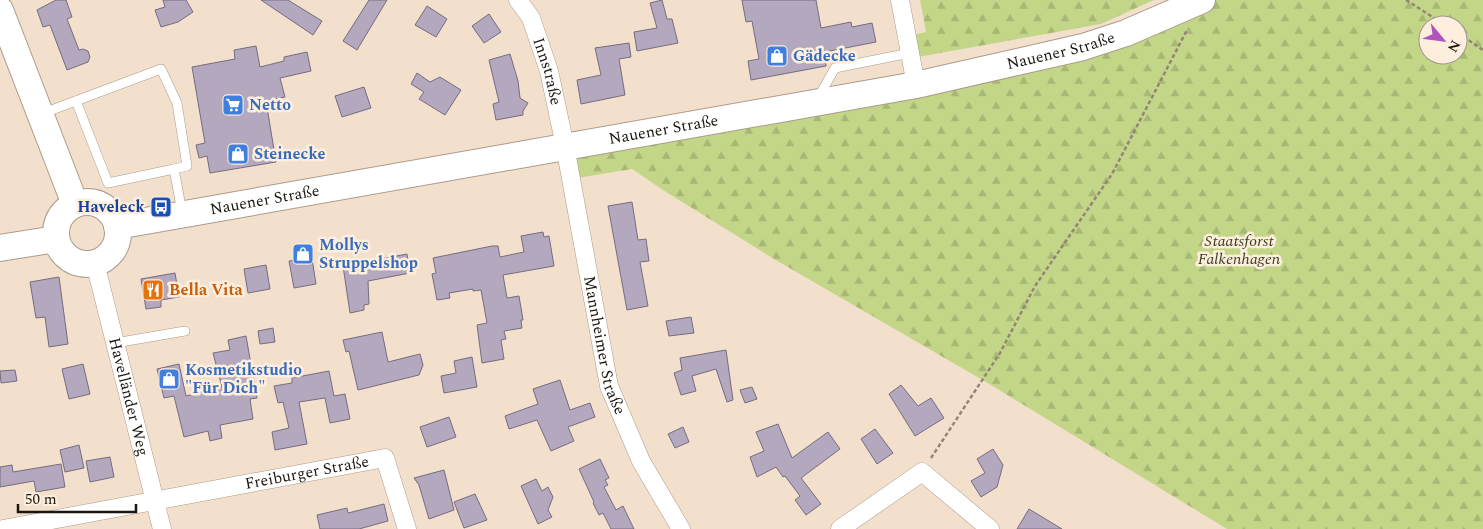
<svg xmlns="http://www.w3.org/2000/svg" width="1483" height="529" font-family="Spectral,serif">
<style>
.forest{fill:url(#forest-firs);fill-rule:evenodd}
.building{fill:#b3a8be;stroke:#766c80}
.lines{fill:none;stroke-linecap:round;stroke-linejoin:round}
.lane-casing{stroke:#ac9b89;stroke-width:10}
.street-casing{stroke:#ac9b89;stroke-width:19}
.secondary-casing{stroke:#ac9b89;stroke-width:28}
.path{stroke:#938678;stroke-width:2.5;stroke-dasharray:4 2.5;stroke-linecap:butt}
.lane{stroke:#fff;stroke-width:9}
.street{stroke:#fff;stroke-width:18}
.secondary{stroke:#fff;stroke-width:26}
.labels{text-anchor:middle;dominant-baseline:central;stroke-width:5;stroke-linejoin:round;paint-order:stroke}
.street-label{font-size:16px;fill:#1b150e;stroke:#fdeede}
.shop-label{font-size:16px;font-weight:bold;fill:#366cbe;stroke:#fdeede;text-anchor:start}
.transit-label{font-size:16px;font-weight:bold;fill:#164399;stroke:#fdeede;text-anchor:end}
.park-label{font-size:16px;font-style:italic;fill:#39411c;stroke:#fdeede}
.food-label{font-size:16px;font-weight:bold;fill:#c56008;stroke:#fdeede;text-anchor:start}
</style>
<defs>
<pattern id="forest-firs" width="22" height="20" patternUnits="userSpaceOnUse" patternTransform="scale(1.25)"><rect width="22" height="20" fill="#c3d688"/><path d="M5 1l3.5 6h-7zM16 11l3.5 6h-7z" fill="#a7b774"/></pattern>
</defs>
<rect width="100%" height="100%" fill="#f2e0cd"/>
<g class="forest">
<polygon points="920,0 1154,0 1101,24 918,57 913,35 926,32"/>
<path d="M1202 0H1483V529H1227L986 382 774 259 666 192 632 169 571 179 565 146 916 85ZM1428 25H1458V55H1428Z"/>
</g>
<g class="building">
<polygon points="56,0 66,0 72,17 67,19 79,50 83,49 88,51 90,57 88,62 67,70 50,25 43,27 37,10"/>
<polygon points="163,0 186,0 193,12 178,22 161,27 155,10 165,7"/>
<polygon points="261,0 288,0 322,21 313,35"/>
<polygon points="369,0 387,0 357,50 343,41"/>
<polygon points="662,0 667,19 672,19 678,43 637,51 634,32 657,28 650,3"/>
<polygon points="742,0 816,0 821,28 851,22 852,27 872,23 876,42 825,52 826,66 751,80 748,61 759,59 752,21 746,22"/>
<polygon points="427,6 447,19 436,37 415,25"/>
<polygon points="489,14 501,32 484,43 472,26"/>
<polygon points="629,43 631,57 619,59 625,95 581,104 577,80 601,75 595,48"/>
<polygon points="256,46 260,67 284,61 284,57 307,52 311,71 280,78 285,97 266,101 276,162 210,173 207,156 199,158 196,145 205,143 192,67 235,59 234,50"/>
<polygon points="510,54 518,81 520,98 528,103 523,111 523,115 496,120 493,104 499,102 489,60"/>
<polygon points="417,73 430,82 440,77 461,90 445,115 419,99 424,92 411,84"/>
<polygon points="364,87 371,108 342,117 335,96"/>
<polygon points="632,202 638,240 646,239 649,261 640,262 648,306 627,310 608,206"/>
<polygon points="543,232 544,237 549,236 554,266 503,275 507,298 519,296 523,320 521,320 522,328 504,331 506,339 501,340 504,359 482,363 477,325 487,323 481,290 473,291 473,289 449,293 450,298 437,300 432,274 436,273 433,258 492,246 498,246 500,257 524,252 521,236"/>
<polygon points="310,246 316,284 294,288 289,261 298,260 296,248"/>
<polygon points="407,254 410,273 368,281 369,304 364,305 364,310 350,313 343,266"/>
<polygon points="266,265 270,289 248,293 244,269"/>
<polygon points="175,273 179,297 161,300 161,307 146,309 141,279"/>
<polygon points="59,277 68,344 49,347 45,317 36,318 30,282"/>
<polygon points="691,317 694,333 669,336 666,321"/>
<polygon points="273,328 275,342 260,344 258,331"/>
<polygon points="382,332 388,362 420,354 423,365 419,375 358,390 349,351 346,352 343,340"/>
<polygon points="246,336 257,398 250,399 253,419 220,425 222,438 210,441 208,431 184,437 174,396 164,398 157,369 179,364 186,396 222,387 213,353 230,350 228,340"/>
<polygon points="726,350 733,400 727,402 716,369 692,376 696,391 681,395 674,373 682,370 680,358"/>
<polygon points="472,357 477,387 444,393 441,376 456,373 454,361"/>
<polygon points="83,364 90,394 69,399 62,369"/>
<polygon points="15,370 17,381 1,383 0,371"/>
<polygon points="329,371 334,396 345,394 350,419 330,423 325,398 299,402 307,444 275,450 272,432 289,428 283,402 278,403 274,386 292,383 292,378"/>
<polygon points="560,380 570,410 590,403 595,417 568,427 574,441 551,451 537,420 509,429 505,416 538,404 533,389"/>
<polygon points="901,385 918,406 931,398 944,418 915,436 889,394"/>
<polygon points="752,387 757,399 745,403 740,390"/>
<polygon points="449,417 456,437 427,447 420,427"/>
<polygon points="778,424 792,458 828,432 840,449 801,478 821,504 806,515 795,500 800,496 785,476 783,477 776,467 757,477 750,457 764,451 756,432"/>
<polygon points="683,427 689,442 675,448 668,434"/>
<polygon points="875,429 893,453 877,464 861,439"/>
<polygon points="79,445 84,468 65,472 60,450"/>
<polygon points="993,449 1003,465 997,487 981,497 971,481 985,473 977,459"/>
<polygon points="110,457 114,477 90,482 86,461"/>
<polygon points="600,459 609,478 605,480 608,485 604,487 616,510 623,506 634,529 611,529 603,513 599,515 593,503 594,502 579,469"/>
<polygon points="61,464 65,487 36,492 34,481 0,487 0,467 12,465 13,472"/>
<polygon points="444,470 454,510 429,519 419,485 414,478"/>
<polygon points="536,479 542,491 548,487 553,497 548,510 552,517 538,524 521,486"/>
<polygon points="475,494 487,520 464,528 454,502"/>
<polygon points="384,504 388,521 359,529 320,529 317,515 347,508 348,513"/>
<polygon points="1029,509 1062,529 1017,529"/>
</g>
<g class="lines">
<g class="lane-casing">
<g id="lane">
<polyline points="818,98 835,68 910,53"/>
<polyline points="76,101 108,183 174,169"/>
<polyline points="41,114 161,69 177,103 187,166 174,169 182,212"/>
<polyline points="115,343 185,331"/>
</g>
</g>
<g class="street-casing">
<g id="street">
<path id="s1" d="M518 0 531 18 549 71 565 146 609 386 641 461 681 529"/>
<polyline points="900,0 916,85"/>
<path id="s2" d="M95 263 162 529"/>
<path id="s3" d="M3 529 385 458 407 529"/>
<polyline points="840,529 922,472 990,529"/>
</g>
</g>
<g class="secondary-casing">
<g id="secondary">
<polyline points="0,10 75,204"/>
<circle cx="87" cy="233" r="31"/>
<path id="s4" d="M117 226 916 85 1083 47 1126 33 1202 0"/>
<polyline points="0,248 56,239"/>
</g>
</g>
<g class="path">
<polyline points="1406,0 1445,25"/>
<polyline points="1458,33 1483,50"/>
<polyline points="931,458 1000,353 1035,286 1112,174 1187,30"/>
</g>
<use href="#lane" class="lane"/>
<use href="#street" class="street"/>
<use href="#secondary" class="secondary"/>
</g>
<defs>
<g id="shop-square" transform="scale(1.125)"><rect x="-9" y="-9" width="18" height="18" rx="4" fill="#3f7fe0" stroke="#fdeede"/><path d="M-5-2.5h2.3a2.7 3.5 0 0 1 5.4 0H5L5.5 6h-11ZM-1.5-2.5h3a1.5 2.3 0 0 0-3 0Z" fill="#fff"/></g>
<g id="supermarket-square" transform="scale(1.125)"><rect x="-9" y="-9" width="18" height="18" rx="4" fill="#3f7fe0" stroke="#fdeede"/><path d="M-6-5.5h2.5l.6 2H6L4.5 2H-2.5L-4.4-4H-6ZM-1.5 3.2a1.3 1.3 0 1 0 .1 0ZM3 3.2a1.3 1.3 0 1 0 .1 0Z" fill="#fff"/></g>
<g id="bus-square" transform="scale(1.125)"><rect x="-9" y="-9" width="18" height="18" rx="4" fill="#1a4fb4" stroke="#fdeede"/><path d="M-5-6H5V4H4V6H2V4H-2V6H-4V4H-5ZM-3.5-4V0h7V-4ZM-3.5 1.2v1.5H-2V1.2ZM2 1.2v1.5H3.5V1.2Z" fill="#fff"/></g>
<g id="restaurant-square" transform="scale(1.125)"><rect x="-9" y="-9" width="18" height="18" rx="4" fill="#e8710a" stroke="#fdeede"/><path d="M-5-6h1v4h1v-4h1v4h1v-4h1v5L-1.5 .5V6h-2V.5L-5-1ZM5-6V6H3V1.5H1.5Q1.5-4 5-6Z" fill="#fff"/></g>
</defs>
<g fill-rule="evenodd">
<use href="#shop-square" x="777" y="56"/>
<use href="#supermarket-square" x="233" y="105"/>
<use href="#shop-square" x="238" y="154"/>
<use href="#bus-square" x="161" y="207"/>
<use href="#shop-square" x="303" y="254"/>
<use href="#restaurant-square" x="153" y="290"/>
<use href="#shop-square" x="169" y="379"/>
</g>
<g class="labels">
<g class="street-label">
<text stroke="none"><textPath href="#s4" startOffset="960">Nauener Straße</textPath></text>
<text stroke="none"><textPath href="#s1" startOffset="78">Innstraße</textPath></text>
<text stroke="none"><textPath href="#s4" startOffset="555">Nauener Straße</textPath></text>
<text stroke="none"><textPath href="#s4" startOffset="150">Nauener Straße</textPath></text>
<text stroke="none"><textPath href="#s1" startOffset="358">Mannheimer Straße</textPath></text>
<text stroke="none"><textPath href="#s2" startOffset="138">Havelländer Weg</textPath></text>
<text stroke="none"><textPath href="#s3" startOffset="309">Freiburger Straße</textPath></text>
</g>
<g class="shop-label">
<text x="793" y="56">Gädecke</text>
<text x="249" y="105">Netto</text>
<text x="254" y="154">Steinecke</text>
<text x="319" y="245">Mollys<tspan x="319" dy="18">Struppelshop</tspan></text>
<text x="185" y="370">Kosmetikstudio<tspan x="185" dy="18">"Für Dich"</tspan></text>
</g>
<g class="transit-label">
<text x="145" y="207">Haveleck</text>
</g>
<g class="park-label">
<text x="1239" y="241">Staatsforst<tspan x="1239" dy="18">Falkenhagen</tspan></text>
</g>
<g class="food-label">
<text x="169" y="290">Bella Vita</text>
</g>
</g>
<g transform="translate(1443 40) rotate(119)"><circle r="24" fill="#fdeede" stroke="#a3978b"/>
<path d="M0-4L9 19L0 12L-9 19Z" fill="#b053bd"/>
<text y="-8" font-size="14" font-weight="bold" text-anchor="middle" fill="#1b150e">N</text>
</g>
<path d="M18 504v8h118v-8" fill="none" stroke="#1b150e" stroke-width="2.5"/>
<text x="25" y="504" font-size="15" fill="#1b150e" stroke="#fdeede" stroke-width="4" paint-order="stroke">50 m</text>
</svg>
